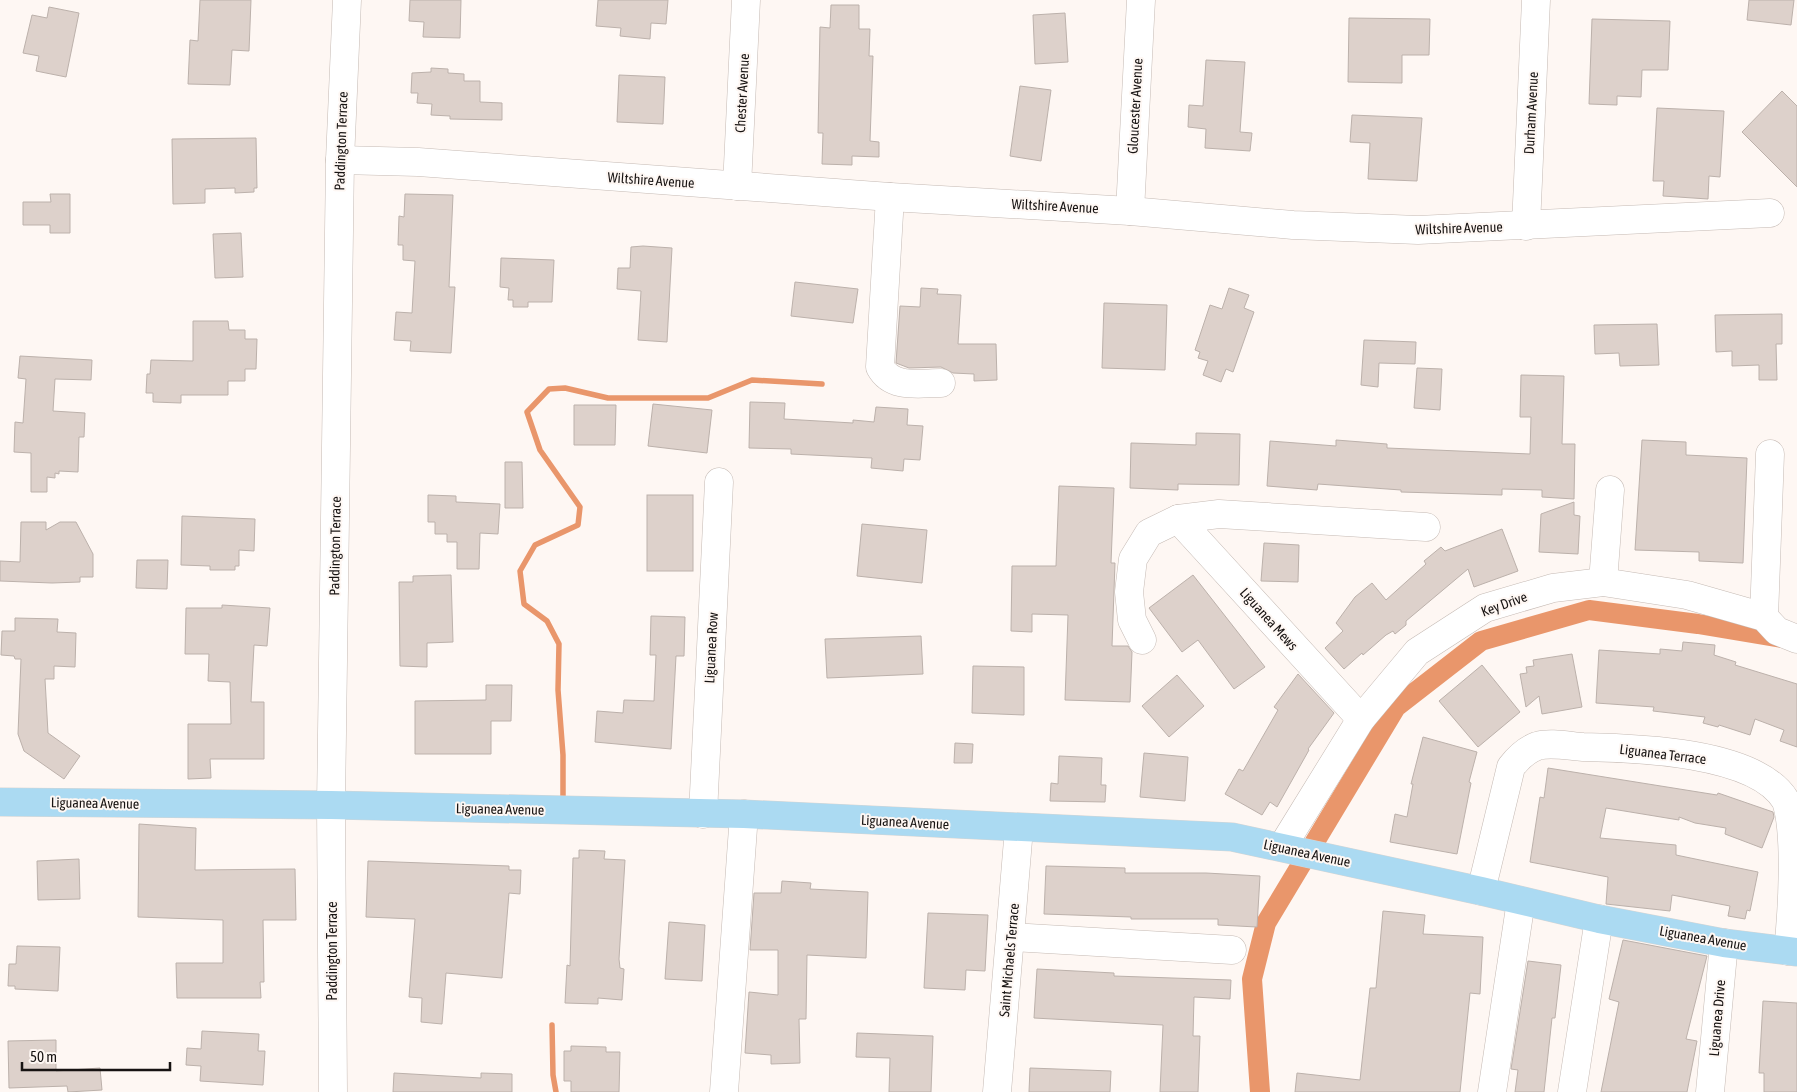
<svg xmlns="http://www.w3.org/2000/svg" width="1797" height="1092" font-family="'Asap Condensed',sans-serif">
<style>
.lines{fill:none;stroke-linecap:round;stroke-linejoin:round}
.stream{stroke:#e9966b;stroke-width:5.5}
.canal{stroke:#e9966b;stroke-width:20}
.building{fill:#ddd1cb;stroke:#bcb1ab}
.minor-casing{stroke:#c5bab4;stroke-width:29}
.major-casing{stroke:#d5d5d4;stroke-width:29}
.minor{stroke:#fff;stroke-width:28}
.major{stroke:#abdaf2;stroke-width:28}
.labels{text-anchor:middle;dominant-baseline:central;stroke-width:4;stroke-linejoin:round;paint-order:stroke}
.street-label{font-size:14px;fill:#171312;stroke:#fef7f3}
</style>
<rect width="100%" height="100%" fill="#fef7f3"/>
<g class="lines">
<g class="stream">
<polyline points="563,799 563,755 558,690 559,644 547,621 524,604 520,571 535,545 578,525 580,507 540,450 527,412 549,389 565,388 608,398 708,398 752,380 822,384"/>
<polyline points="552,1025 553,1075 556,1092"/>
</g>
<polyline class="canal" points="1260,1092 1252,979 1266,923 1396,707 1481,641 1589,610 1698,624 1788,639"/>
</g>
<g class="building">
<polygon points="200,0 251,0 249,51 232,50 230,85 188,84 190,40 198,41"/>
<polygon points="410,0 461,0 460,38 423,37 424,22 409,21"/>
<polygon points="598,0 668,0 666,24 651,23 650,39 620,36 621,28 596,26"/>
<polygon points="1749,0 1794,0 1791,25 1747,20"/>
<polygon points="831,5 859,5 859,29 870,29 869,56 873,56 870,141 879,142 879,157 852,156 852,165 822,164 823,133 818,133 820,27 830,28"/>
<polygon points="49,7 79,13 66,77 36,71 39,56 23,53 32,15 47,18"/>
<polygon points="1065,13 1068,62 1035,64 1033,15"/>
<polygon points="1349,18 1430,19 1429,55 1402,55 1402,83 1348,82"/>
<polygon points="1592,19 1670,21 1668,70 1642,70 1641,97 1617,96 1617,105 1589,104"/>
<polygon points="1206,60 1245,62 1240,132 1252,133 1250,151 1205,148 1206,129 1188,127 1189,105 1203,106"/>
<polygon points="431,68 448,69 448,73 464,74 464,81 480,81 480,102 502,103 502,120 450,119 450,116 431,115 432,104 417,103 418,93 411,93 412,73 431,72"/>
<polygon points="619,75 665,77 663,124 617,122"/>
<polygon points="1020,86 1051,90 1041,161 1010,156"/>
<polygon points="1782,91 1797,106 1797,187 1742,132"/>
<polygon points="1657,108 1724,111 1720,177 1709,176 1708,199 1663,196 1664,181 1653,181"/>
<polygon points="1352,115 1422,118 1417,181 1368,179 1370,143 1350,142"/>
<polygon points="256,138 257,188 254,188 254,192 235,193 235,188 205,189 205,203 173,204 172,139"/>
<polygon points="50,194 70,194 70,233 50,233 50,225 23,225 23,202 51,202"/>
<polygon points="405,194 453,195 449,287 455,287 451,353 410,351 411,341 394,340 396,312 412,313 415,261 403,260 403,245 398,245 399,216 404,217"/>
<polygon points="241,233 243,277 215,278 213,234"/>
<polygon points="643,246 672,248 667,342 638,340 641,291 617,289 618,268 630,268 631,247"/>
<polygon points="501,258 554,260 552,302 528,302 528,307 513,307 513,300 508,300 509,288 500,287"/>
<polygon points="795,282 858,289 853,323 791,316"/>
<polygon points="921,288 938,289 937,294 961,295 958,344 996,344 997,380 974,381 974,374 953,373 941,367 909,368 896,363 900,306 920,307"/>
<polygon points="1229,288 1249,295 1244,308 1254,312 1233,372 1226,369 1221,382 1203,375 1208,361 1198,358 1200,352 1195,350 1210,305 1222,309"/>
<polygon points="1104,303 1167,305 1165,370 1102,368"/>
<polygon points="1782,314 1782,344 1776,344 1777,380 1759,380 1759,365 1732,366 1732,351 1716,352 1715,315"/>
<polygon points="193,321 228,321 229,330 245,330 245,339 257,339 256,369 245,369 245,381 228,381 228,395 181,395 181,403 153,402 153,393 146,393 147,374 150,374 151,360 193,361"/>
<polygon points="1657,324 1659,365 1620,366 1619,353 1595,354 1594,325"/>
<polygon points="1364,340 1416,342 1415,364 1379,363 1378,387 1361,385"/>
<polygon points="20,356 92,360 91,380 55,379 53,411 85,413 84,437 79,437 78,472 59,471 59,474 55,473 55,478 47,477 47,492 31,492 31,453 14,452 15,422 23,423 26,379 18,378"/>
<polygon points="1417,368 1442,369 1440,410 1414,408"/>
<polygon points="1521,375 1564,376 1562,444 1575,444 1574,499 1542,497 1542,490 1502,489 1502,495 1401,492 1401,490 1318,484 1317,490 1267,486 1270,441 1336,446 1336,440 1387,444 1387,448 1530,454 1531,417 1520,417"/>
<polygon points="750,402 785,403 784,419 853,423 853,420 874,422 876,407 908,409 907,425 923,426 920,460 904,459 903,471 871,468 872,458 791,454 791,449 749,448"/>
<polygon points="653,404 712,410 707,453 648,446"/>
<polygon points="574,405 616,405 615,445 574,445"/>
<polygon points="1196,433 1240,434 1239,485 1178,484 1178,490 1130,488 1131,443 1196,445"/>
<polygon points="1642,440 1686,442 1686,455 1747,458 1743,563 1699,561 1699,552 1635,550"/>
<polygon points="505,462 522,462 523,508 505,508"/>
<polygon points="1059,486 1114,488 1111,563 1115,563 1112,646 1128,646 1132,652 1130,702 1065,700 1068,615 1032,614 1032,632 1011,631 1012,566 1056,566"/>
<polygon points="428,495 456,496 456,502 500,504 498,534 480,533 479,569 457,569 457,542 447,542 447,534 435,534 435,522 428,522"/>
<rect x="647" y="495" width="46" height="76"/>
<polygon points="1574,502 1574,515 1580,516 1578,554 1539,552 1541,514"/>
<polygon points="182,516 255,519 254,551 239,550 239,566 235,566 235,570 210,570 210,566 181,565"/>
<polygon points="21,522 46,522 46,530 60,522 76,522 93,554 93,577 80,577 80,582 52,583 0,581 0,561 20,562"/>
<polygon points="862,524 927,530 922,583 857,576"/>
<polygon points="1502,529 1518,571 1474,587 1468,569 1406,621 1406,625 1395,634 1393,631 1386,635 1363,655 1362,653 1344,669 1325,648 1343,631 1336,623 1355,597 1372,583 1386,600 1426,564 1424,561 1441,547 1445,551"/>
<polygon points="1264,543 1299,545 1298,582 1261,581"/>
<polygon points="137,560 168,560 167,589 136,588"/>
<polygon points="451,575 453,642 427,643 427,667 400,666 399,582 413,582 413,576"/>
<polygon points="1193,575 1265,667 1234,689 1198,640 1182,652 1149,608"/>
<polygon points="222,605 270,608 267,646 254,645 251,702 264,702 264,759 210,759 211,778 188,779 188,724 231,724 230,682 208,681 209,654 185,654 186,608 222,608"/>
<polygon points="651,616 685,617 684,656 676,656 671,749 595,742 597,711 623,713 624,700 654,701 656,655 650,655"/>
<polygon points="15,618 58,619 57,632 76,633 75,667 54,666 54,679 45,679 48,733 80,756 64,779 24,751 18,734 21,659 15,659 14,656 1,655 2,631 15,631"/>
<polygon points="921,636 923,674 827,678 825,639"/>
<polygon points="1683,642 1715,645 1714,655 1736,662 1735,665 1797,684 1797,747 1780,741 1784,730 1755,719 1750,735 1719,725 1718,727 1703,723 1705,717 1653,711 1654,707 1596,703 1599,650 1660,654 1660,649 1682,651"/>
<polygon points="1572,654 1582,707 1542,714 1539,696 1526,707 1520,674 1527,673 1526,667 1534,666 1533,660"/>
<polygon points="1482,665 1520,712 1478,747 1439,701"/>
<polygon points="973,666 1024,667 1024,715 972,713"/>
<polygon points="1298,674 1334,713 1308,749 1309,750 1277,807 1270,802 1262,815 1225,794 1239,769 1243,771 1278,710 1274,707"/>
<polygon points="1177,675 1204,706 1169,737 1142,706"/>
<polygon points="486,685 512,685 511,721 491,721 491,754 415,754 415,701 486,700"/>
<polygon points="1423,737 1477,752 1469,782 1471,783 1457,854 1390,842 1395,814 1407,817 1413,784 1411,784"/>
<polygon points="955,743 973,744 972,763 954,763"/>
<polygon points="1144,753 1188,757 1185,801 1140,797"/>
<polygon points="1059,756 1102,758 1101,785 1106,785 1105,802 1050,801 1051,783 1058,784"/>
<polygon points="1548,768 1717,795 1718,793 1773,812 1774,817 1762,848 1725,834 1726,828 1695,823 1679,817 1679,820 1606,808 1600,838 1676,845 1676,855 1758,872 1750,911 1747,910 1745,919 1728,916 1730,906 1672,895 1670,911 1606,904 1608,877 1530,862 1540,797 1544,798"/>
<polygon points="139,824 196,828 195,870 295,869 296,920 263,920 264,982 260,982 261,998 177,998 176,963 223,963 223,920 138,917"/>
<polygon points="579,850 605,851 604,859 625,860 619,959 620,968 624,969 622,1000 598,998 598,1004 565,1003 567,965 570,966 573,858 579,858"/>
<polygon points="79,859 80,899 38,900 37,861"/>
<polygon points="368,861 509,866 509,870 521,870 520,894 509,893 502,978 446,973 442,1024 421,1022 422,998 409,997 415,919 366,917"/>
<polygon points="1046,866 1125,868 1125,873 1206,873 1260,876 1257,927 1218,925 1218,919 1131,919 1131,917 1044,914"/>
<polygon points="782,881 811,883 810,889 868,892 866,958 807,955 806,1019 799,1019 800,1063 771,1064 771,1055 745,1053 749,992 778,995 778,950 750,950 754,893 781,893"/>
<polygon points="1383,911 1425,915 1423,934 1483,937 1480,994 1470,993 1460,1092 1295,1092 1297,1073 1360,1080 1370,988 1376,988"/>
<polygon points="928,913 988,915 985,971 966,970 965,990 924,988"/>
<polygon points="669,922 705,925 702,981 665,979"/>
<polygon points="1623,940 1707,956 1686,1039 1697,1041 1687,1092 1601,1092 1619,1002 1609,999"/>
<polygon points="17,946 60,947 58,991 15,989 15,986 8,986 9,964 16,964"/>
<polygon points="1528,961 1561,965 1555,1018 1552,1018 1544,1092 1515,1092 1518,1070 1511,1069"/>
<polygon points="1037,969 1114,973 1114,976 1231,980 1230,999 1194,997 1193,1036 1200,1036 1198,1092 1160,1092 1163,1025 1034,1018"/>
<polygon points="1763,1001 1797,1003 1797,1092 1764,1092 1764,1073 1759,1073"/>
<polygon points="202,1031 259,1034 258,1051 265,1051 263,1085 200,1081 201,1066 186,1065 187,1048 201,1049"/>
<polygon points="857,1033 933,1036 931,1092 889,1092 890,1058 856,1057"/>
<polygon points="56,1040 56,1071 100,1068 102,1090 68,1092 67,1086 9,1088 8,1041"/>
<polygon points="571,1046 606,1047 606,1052 620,1052 619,1092 571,1092 571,1081 564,1081 564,1051 571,1051"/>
<polygon points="1030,1068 1111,1071 1110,1092 1029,1092"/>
<polygon points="394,1073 481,1078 481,1073 512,1074 512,1092 393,1092"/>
</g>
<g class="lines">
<g class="minor-casing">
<g id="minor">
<polyline points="340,160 418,162 890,197 1130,211 1293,225 1418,230 1770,213"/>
<polyline points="737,186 746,0"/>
<path d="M890 197 880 367C892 389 919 383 941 383"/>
<polyline points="1130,211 1141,0"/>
<polyline points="1526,226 1536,0"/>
<polyline points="1603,582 1610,490"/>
<polyline points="1764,617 1770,454"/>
<polyline points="1142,640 1132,620 1129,592 1133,559 1149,533 1178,519"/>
<polyline points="1361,719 1178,519 1219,514 1426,527"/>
<polyline points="703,814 719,482"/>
<polyline points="1282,847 1361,719 1417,652 1485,608 1553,588 1603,582 1687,595 1764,617 1777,631 1797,639"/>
<path d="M1481 891 1511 767C1518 758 1526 750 1537 746 1550 742 1569 746 1583 747 1634 748 1757 751 1786 801 1797 834 1792 913 1788 951"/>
<polyline points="1011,937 1232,950"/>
<polyline points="333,1092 331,805 340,160 347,0"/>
<polyline points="724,1092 744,814"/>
<polyline points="997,1092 1019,828"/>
<polyline points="1492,1092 1521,901"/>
<polyline points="1572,1092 1599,919"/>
<polyline points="1710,1092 1724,943"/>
</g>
</g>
<g class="major-casing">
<polyline id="major" points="0,802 331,805 744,814 1232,837 1481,891 1599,919 1724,943 1797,952"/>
</g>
<use href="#minor" class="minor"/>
<use href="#major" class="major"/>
</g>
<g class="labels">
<g class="street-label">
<text transform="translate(742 93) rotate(-87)">Chester Avenue</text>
<text transform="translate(1135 106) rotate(-87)">Gloucester Avenue</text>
<text transform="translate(1531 113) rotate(-87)">Durham Avenue</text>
<text transform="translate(341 141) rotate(-88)">Paddington Terrace</text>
<text transform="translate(651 180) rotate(4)">Wiltshire Avenue</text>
<text transform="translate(1055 206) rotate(3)">Wiltshire Avenue</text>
<text transform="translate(1459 228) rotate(-2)">Wiltshire Avenue</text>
<text transform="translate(335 546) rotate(-89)">Paddington Terrace</text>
<text transform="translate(1504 604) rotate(-20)">Key Drive</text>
<text transform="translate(1269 619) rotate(48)">Liguanea Mews</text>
<text transform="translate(711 648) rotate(-87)">Liguanea Row</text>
<text transform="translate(1663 754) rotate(7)">Liguanea Terrace</text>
<text transform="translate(95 803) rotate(1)">Liguanea Avenue</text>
<text transform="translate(500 809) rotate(1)">Liguanea Avenue</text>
<text transform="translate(905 822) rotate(3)">Liguanea Avenue</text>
<text transform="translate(1307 853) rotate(12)">Liguanea Avenue</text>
<text transform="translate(1703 938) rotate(10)">Liguanea Avenue</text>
<text transform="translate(332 951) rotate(-90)">Paddington Terrace</text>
<text transform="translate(1009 960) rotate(-85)">Saint Michaels Terrace</text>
<text transform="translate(1717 1018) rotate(-85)">Liguanea Drive</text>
</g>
</g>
<path d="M22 1062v8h148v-8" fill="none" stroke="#171312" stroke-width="2.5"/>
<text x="30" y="1062" font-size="15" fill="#171312" stroke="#fef7f3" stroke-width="4" paint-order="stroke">50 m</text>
</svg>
